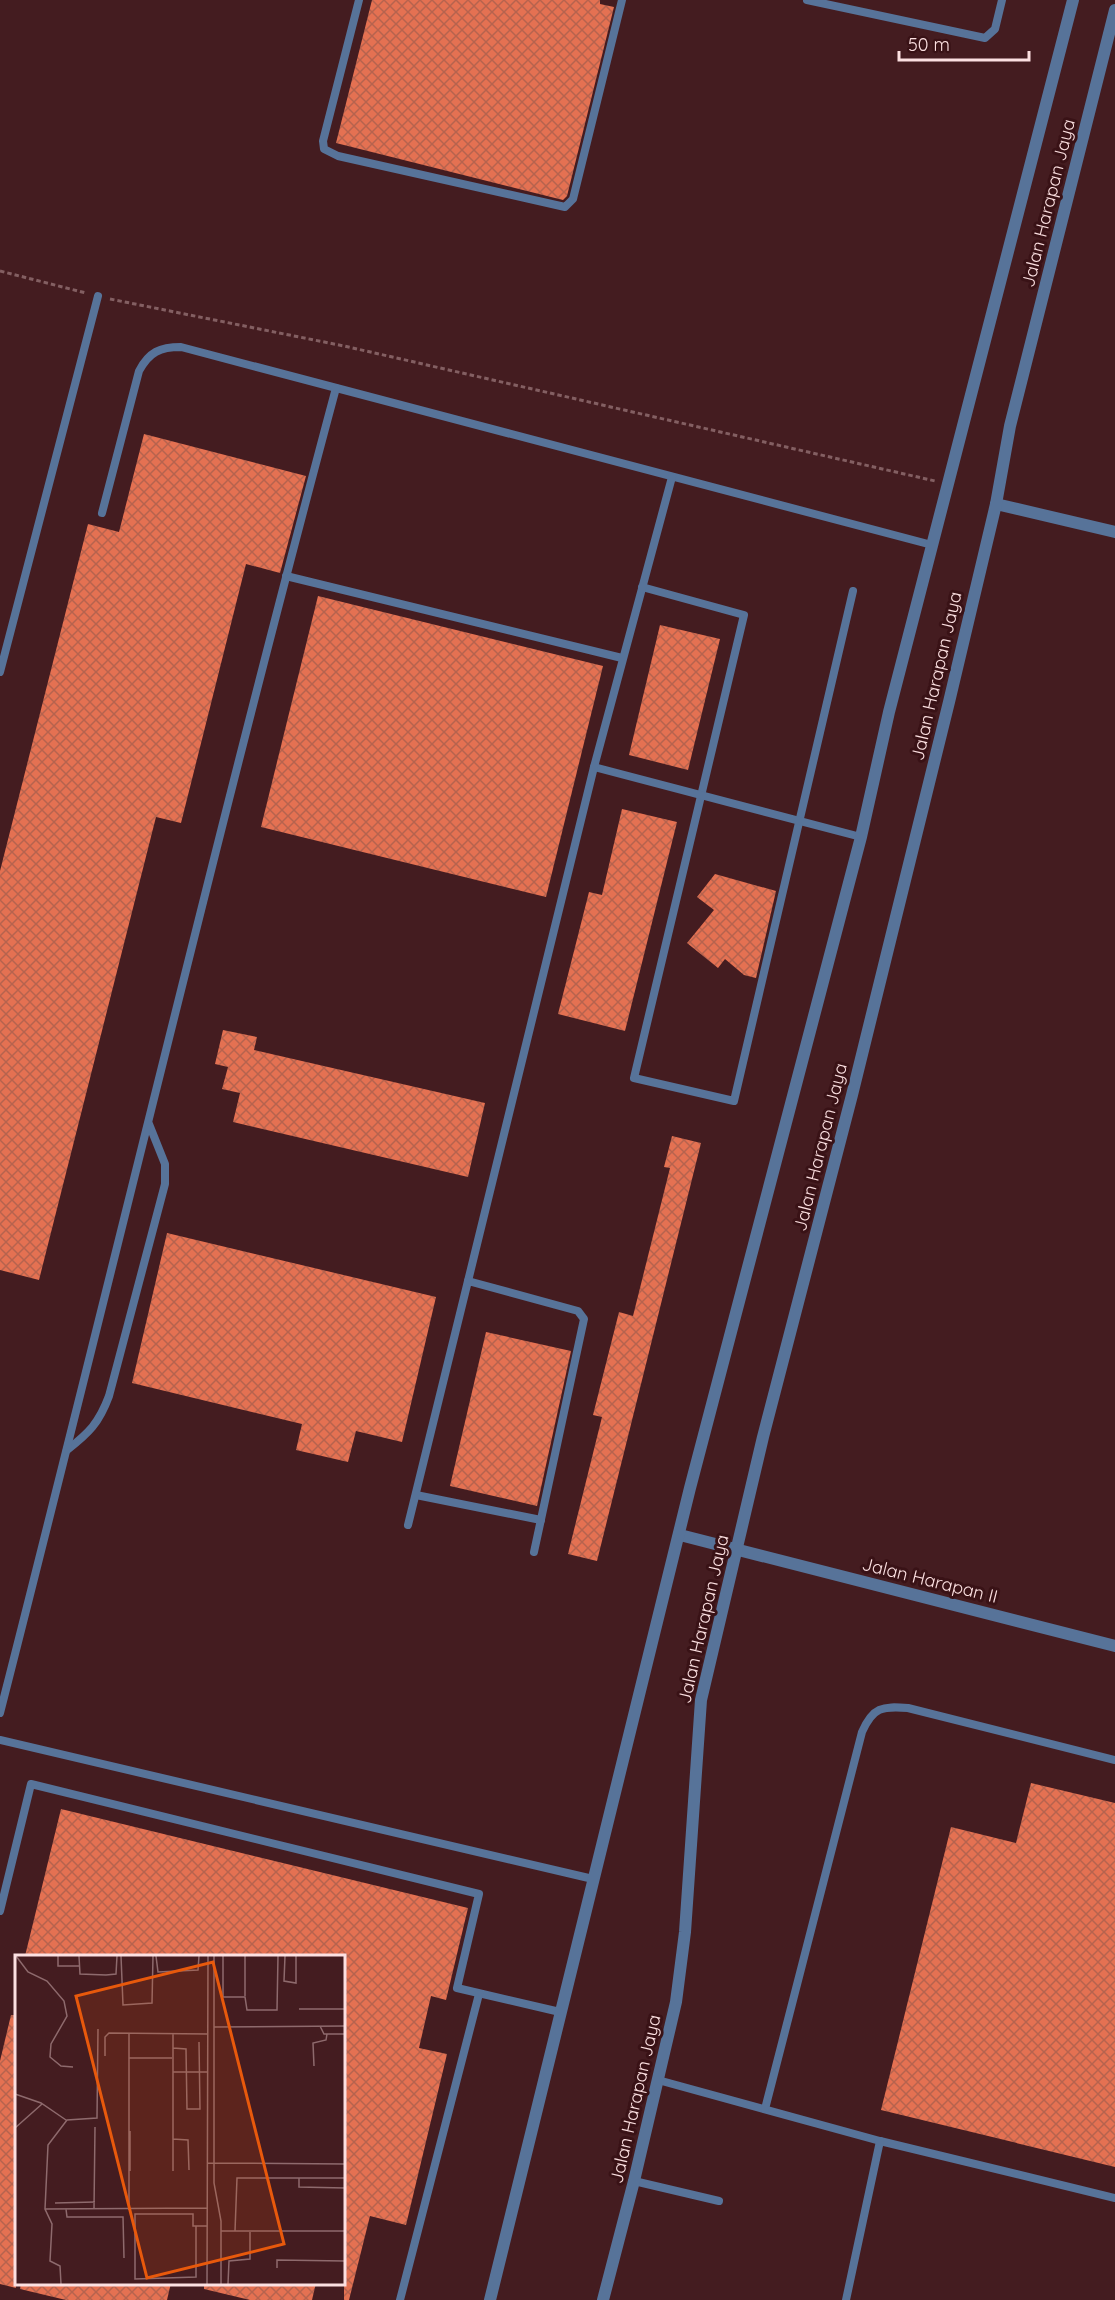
<svg xmlns="http://www.w3.org/2000/svg" width="1115" height="2300" font-family="Quicksand,sans-serif">
<style>
.building{fill:url(#building-cross-hatch)}
.lines{fill:none;stroke-linecap:round;stroke-linejoin:round}
.path{stroke:#835f62;stroke-width:3;stroke-dasharray:4.5 3;stroke-linecap:butt}
.service{stroke:#577399;stroke-width:8}
.minor{stroke:#577399;stroke-width:12}
.labels{text-anchor:middle;dominant-baseline:central;stroke-width:6;stroke-linejoin:round;paint-order:stroke}
.street-label{font-size:18px;fill:#fce0e1;stroke:#391216}
.inset-road{fill:none;stroke:#8e6a6d;stroke-width:1.5}
.view{fill:#e8590c;fill-opacity:0.15;stroke:#e8590c;stroke-width:3}
.inset-edge{fill:none;stroke:#fce0e1;stroke-width:3}
</style>
<defs>
<pattern id="building-cross-hatch" width="8" height="8" patternUnits="userSpaceOnUse" patternTransform="scale(1.5)"><rect width="8" height="8" fill="#e47152"/><path d="M0 0l8 8M0 8l8-8" fill="none" stroke="#b6634e"/></pattern>
</defs>
<rect width="100%" height="100%" fill="#441c20"/>
<g class="building">
<polygon points="372,0 600,0 600,4 614,7 567,196 563,200 336,143"/>
<polygon points="144,434 306,476 280,573 246,564 181,823 156,817 39,1280 0,1270 0,871 88,524 119,532"/>
<polygon points="318,596 603,666 546,897 261,827"/>
<polygon points="660,625 720,639 688,770 629,755"/>
<polygon points="622,809 677,822 625,1031 558,1014 589,892 602,895"/>
<polygon points="715,874 776,891 756,978 744,975 725,959 718,968 687,943 714,910 697,897"/>
<polygon points="223,1030 257,1037 254,1050 485,1103 468,1177 233,1122 240,1093 222,1089 228,1067 215,1064"/>
<polygon points="672,1136 701,1143 597,1561 568,1554 602,1417 593,1415 619,1312 633,1316 670,1168 664,1167"/>
<polygon points="167,1233 436,1297 402,1442 356,1431 348,1462 296,1450 302,1424 132,1383"/>
<polygon points="486,1332 571,1351 537,1506 450,1486"/>
<polygon points="1031,1783 1115,1803 1115,2167 881,2110 951,1827 1016,1843"/>
<polygon points="61,1809 468,1908 446,2000 431,1996 419,2048 447,2054 406,2225 370,2216 349,2300 344,2300 344,1956 25,1956"/>
<polygon points="11,2015 16,2015 16,2288 0,2284 0,2061"/>
<polygon points="21,2283 171,2283 167,2300 66,2300 20,2289"/>
<polygon points="204,2283 316,2283 312,2300 250,2300 204,2289"/>
</g>
<g class="lines">
<g class="path">
<polyline points="0,271 86,293"/>
<polyline points="110,299 344,346 935,481"/>
</g>
<g class="service">
<polyline points="359,0 323,141 324,149 338,156 565,207 573,199 622,0"/>
<polyline points="807,0 985,38 995,29 1002,0"/>
<path d="M102 513 139 371C149 352 160 347 181 347L932 545"/>
<polyline points="286,576 622,658"/>
<polyline points="642,587 744,615 634,1078 734,1101 853,591"/>
<polyline points="0,672 98,296"/>
<polyline points="594,767 861,837"/>
<polyline points="468,1281 594,767 672,477"/>
<path d="M67 1450C89 1433 99 1423 109 1396L165 1184V1164L149 1124"/>
<polyline points="416,1495 541,1520"/>
<polyline points="408,1525 468,1281 578,1311 584,1319 534,1552"/>
<path d="M0 1713C113 1271 218 828 336 388"/>
<polyline points="0,1740 593,1879"/>
<polyline points="0,1911 31,1784 479,1894 457,1988 560,2012"/>
<polyline points="658,2080 880,2141 1115,2198"/>
<path d="M765 2109 862 1732C873 1707 882 1706 908 1708L1115 1760"/>
<polyline points="634,2181 719,2201"/>
<polyline points="400,2300 479,1994"/>
<polyline points="846,2300 880,2141"/>
</g>
<g class="minor">
<polyline points="996,504 1115,532"/>
<polyline points="680,1535 1115,1646"/>
<polyline points="490,2300 690,1488 861,837 889,712 1073,0"/>
<polyline points="603,2300 634,2181 676,2002 685,1932 701,1700 763,1437 852,1095 949,702 996,504 1010,426 1115,10"/>
</g>
</g>
<g class="labels">
<g class="street-label">
<text transform="translate(1048 203) rotate(-76)">Jalan Harapan Jaya</text>
<text transform="translate(936 676) rotate(-77)">Jalan Harapan Jaya</text>
<text transform="translate(820 1147) rotate(-76)">Jalan Harapan Jaya</text>
<text transform="translate(930 1580) rotate(14)">Jalan Harapan II</text>
<text transform="translate(703 1619) rotate(-77)">Jalan Harapan Jaya</text>
<text transform="translate(635 2099) rotate(-77)">Jalan Harapan Jaya</text>
</g>
</g>
<g transform="translate(15 1955)">
<rect width="330" height="330" fill="#441c20"/>
<path class="inset-road" d="M1 1 13 17 32 26 49 46 52 61 36 89 35 102 46 111 58 112M43 1V11H64M64 1 65 19 91 20 101 19 102 1M106 1 108 50 137 48 138 1M141 1 143 17 183 15 184 1M199 1V228L206 266V329M208 1V42H230L232 55H262L263 1M270 1 269 26 281 28V1M230 41V1M284 54H330M305 71 309 79H330M199 72 330 71M158 93 171 94 172 154H185L184 87M90 101V82L94 78 193 79M114 103H157M299 111 298 88 311 85 312 79M158 117H192M0 139 26 148 51 165M0 173 27 149M158 184V79M192 208 330 209M115 216V176M158 216V184L173 185 174 215M284 223V232L330 233M40 248 80 247M30 254 192 253M51 254 52 262H108L109 303M79 254 80 172M114 255V78M181 271V322L120 324V259H178V271H192M206 276H330M220 276 222 223H330M262 313V305L330 306M46 329 45 311 35 306 37 269 30 254 33 190 52 165 82 163 83 74M192 329 193 1M213 329 214 306 235 304V277"/>
<path class="view" d="M198 7 269 289 132 323 61 41Z"/>
<rect width="330" height="330" class="inset-edge"/>
</g>
<path d="M899 51v9h130v-9" fill="none" stroke="#fce0e1" stroke-width="3"/>
<text x="908" y="51" font-size="18" fill="#fce0e1" stroke="#391216" stroke-width="4.5" paint-order="stroke">50 m</text>
</svg>
